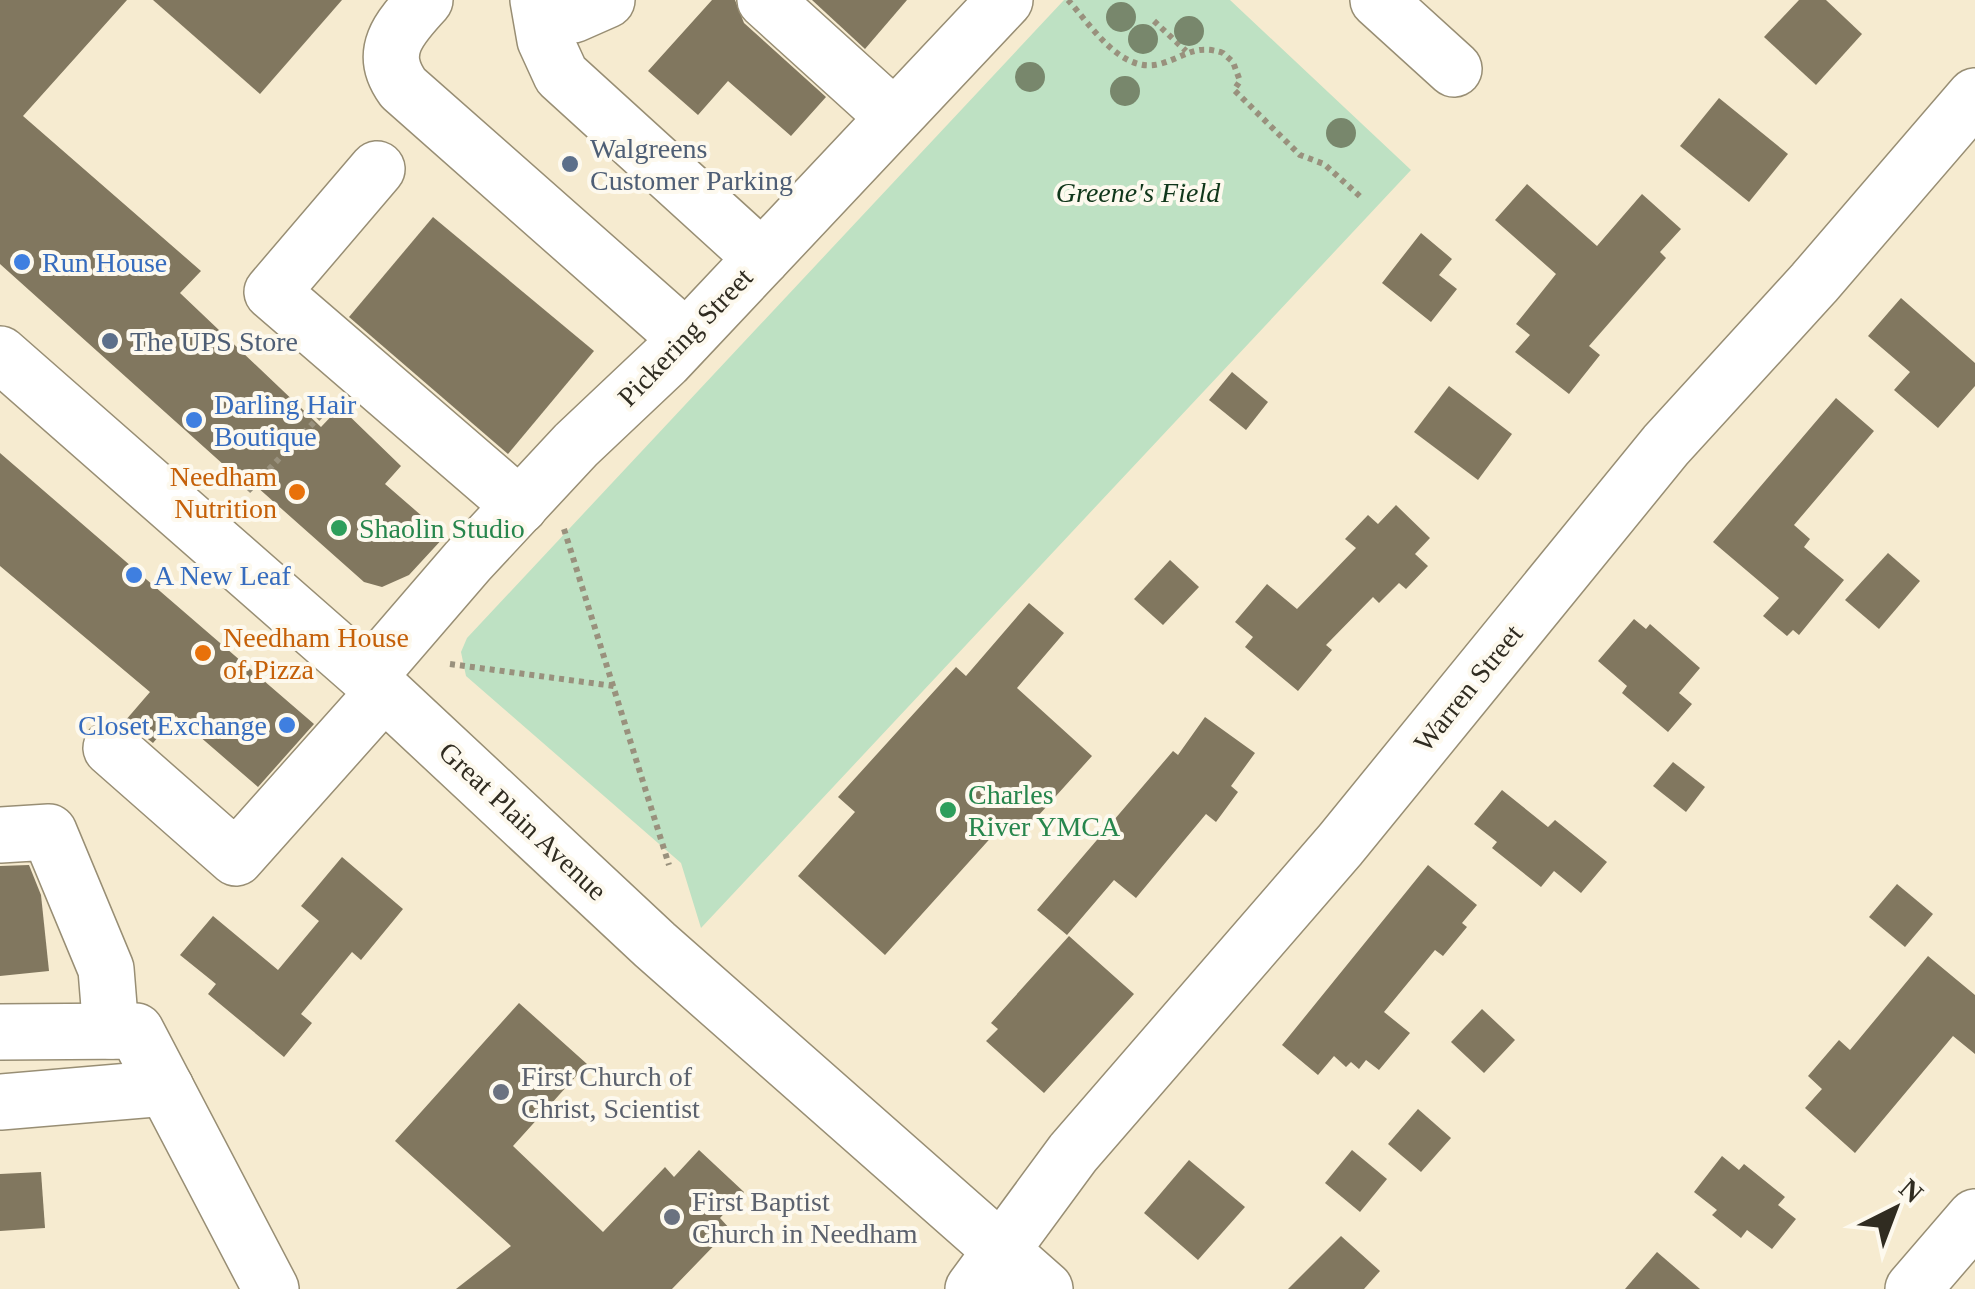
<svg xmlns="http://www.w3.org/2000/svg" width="1975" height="1289" font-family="'Times New Roman',serif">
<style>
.green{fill:#bee1c3}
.building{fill:#81775f}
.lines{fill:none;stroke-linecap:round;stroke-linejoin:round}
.minor-casing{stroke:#988e74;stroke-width:58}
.major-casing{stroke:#988e74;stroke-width:58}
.path{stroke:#99917d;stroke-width:6;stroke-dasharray:5 5;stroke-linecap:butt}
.minor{stroke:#fff;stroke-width:55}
.major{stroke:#fff;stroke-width:55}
.tree{fill:#78876c}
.service-dot{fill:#5c6f8a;stroke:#fdf9ee;stroke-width:4}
.shop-dot{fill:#3f7fe0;stroke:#fdf9ee;stroke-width:4}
.food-dot{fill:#e8710a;stroke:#fdf9ee;stroke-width:4}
.leisure-dot{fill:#2e9e5b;stroke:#fdf9ee;stroke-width:4}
.worship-dot{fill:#6b7280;stroke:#fdf9ee;stroke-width:4}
.labels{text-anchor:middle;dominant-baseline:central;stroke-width:8;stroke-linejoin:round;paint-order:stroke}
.service-label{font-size:28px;fill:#4e5e75;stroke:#fdf9ee;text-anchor:start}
.park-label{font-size:28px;font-style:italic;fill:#10361a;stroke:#fdf9ee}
.shop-label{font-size:28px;fill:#366cbe;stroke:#fdf9ee;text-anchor:start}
.street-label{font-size:28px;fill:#302c21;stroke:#fdf9ee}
.food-label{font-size:28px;fill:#c56008;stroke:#fdf9ee;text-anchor:end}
.leisure-label{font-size:28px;fill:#27864d;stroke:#fdf9ee;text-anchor:start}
.worship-label{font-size:28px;fill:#5b616d;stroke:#fdf9ee;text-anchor:start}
</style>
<rect width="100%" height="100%" fill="#f6ebd0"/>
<polygon class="green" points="1064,0 1230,0 1411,170 701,928 681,863 466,676 461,652 467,638"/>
<g class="building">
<polygon points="0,0 127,0 23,116 201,271 180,293 321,427 340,407 401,466 385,484 445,536 409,575 382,587 364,582 248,479 244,483 0,264"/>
<polygon points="153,0 342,0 260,94"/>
<polygon points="712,0 735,0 744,23 826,97 791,136 728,81 698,115 648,71"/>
<polygon points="812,0 907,0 865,49"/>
<polygon points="1799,0 1826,0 1862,34 1816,85 1764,37"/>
<polygon points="1719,98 1788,154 1749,202 1680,146"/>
<polygon points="1527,184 1597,246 1642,194 1681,229 1660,252 1666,258 1589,346 1600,355 1569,394 1515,352 1530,335 1516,324 1556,274 1495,220"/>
<polygon points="433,217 594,351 508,454 349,317"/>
<polygon points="1421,233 1452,259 1439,275 1457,289 1431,322 1382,283"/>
<polygon points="1901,298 1975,363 1975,386 1938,428 1894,390 1910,372 1868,336"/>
<polygon points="1232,372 1268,402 1246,430 1209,400"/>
<polygon points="1449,386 1512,434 1478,480 1414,432"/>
<polygon points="1836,398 1874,431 1794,525 1810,539 1804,547 1844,580 1799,635 1793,630 1787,636 1763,616 1779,598 1713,542"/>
<polygon points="0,453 314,724 258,787 176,716 153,743 125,721 150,692 0,566"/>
<polygon points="1396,505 1430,538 1415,554 1428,566 1406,589 1399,583 1379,603 1373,597 1326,645 1332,650 1298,691 1245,647 1253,637 1235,622 1267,584 1297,609 1356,548 1345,539 1368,515 1378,524"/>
<polygon points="1888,553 1920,581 1879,629 1845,600"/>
<polygon points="1170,560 1199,587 1163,625 1134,599"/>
<polygon points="1029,603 1064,633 1017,688 1092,756 1020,836 1005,822 885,955 798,876 855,812 838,797 956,667 966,676"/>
<polygon points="1634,619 1646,629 1650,624 1700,668 1679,693 1692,704 1668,732 1622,693 1627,686 1598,661"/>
<polygon points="1205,717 1255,753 1231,786 1238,792 1216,822 1206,814 1136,898 1114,880 1067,935 1037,910 1173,751 1178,755"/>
<polygon points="1673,762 1705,787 1686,812 1653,786"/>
<polygon points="1502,790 1548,827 1555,820 1607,862 1581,893 1554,871 1541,887 1492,848 1497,842 1474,824"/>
<polygon points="342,857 403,909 361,960 352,952 301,1014 312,1023 284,1057 208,994 216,984 180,955 213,916 278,970 319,921 301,906"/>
<polygon points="29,865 41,895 49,971 0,976 0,866"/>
<polygon points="1428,865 1477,905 1462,923 1467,927 1443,956 1435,950 1384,1012 1410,1033 1379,1070 1366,1060 1359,1069 1351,1062 1346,1067 1334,1056 1318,1075 1282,1045"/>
<polygon points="1897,884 1933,914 1905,947 1869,917"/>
<polygon points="1069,936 1134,994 1044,1093 986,1041 998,1029 991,1023"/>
<polygon points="1928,956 1975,995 1975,1054 1953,1036 1855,1153 1805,1108 1822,1089 1808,1076 1839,1040 1850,1050"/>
<polygon points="519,1003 587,1064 513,1146 603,1232 665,1167 674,1177 699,1150 744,1192 720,1218 730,1229 672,1289 456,1289 511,1246 395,1141"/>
<polygon points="1482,1009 1515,1040 1484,1073 1451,1042"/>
<polygon points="1418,1109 1451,1138 1421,1172 1388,1144"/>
<polygon points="1352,1150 1387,1179 1360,1212 1325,1183"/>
<polygon points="1722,1156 1739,1170 1744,1164 1785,1197 1778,1205 1796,1219 1772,1249 1747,1230 1741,1238 1712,1215 1717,1210 1694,1192"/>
<polygon points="1189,1160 1245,1207 1198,1260 1144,1213"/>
<polygon points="41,1172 45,1228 0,1231 0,1174"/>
<polygon points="1341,1236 1380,1271 1364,1289 1288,1289"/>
<polygon points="1657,1252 1700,1289 1625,1289"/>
</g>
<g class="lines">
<g class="minor-casing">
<g id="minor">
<path d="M425 0C399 28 377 52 403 88L686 338"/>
<polyline points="538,0 545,40 561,75 762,258"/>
<polyline points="541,0 573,15 607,0"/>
<polyline points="765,0 893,116"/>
<polyline points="1378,0 1454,69"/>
<polyline points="377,169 272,292 520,506"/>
<polyline points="368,677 468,561 576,445 665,361 1005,0"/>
<polyline points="111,748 236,858 384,692"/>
<polyline points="0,835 49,832 106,969 111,1031"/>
<polyline points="0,1032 136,1031 271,1289"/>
<polyline points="0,1102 166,1088"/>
<polyline points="973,1289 1073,1153 1340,845 1666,445 1814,283 1975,96"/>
<polyline points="1913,1289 1975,1217"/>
</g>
</g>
<g class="major-casing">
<polyline id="major" points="0,354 368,677 655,945 1045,1289"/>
</g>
<g class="path">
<path d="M1068 0C1091 25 1122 77 1163 63 1188 55 1196 44 1223 53L1233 62 1240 81 1234 90 1300 155 1324 164 1363 199"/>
<polyline points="1154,21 1186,51"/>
<polyline points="248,491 320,416"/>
<polyline points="564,529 669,865"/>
<polyline points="450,664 614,686"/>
</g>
<use href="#minor" class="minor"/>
<use href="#major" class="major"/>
</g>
<g class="tree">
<circle cx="1121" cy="17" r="15"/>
<circle cx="1189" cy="31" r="15"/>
<circle cx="1143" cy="39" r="15"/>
<circle cx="1030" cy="77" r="15"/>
<circle cx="1125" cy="91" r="15"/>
<circle cx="1341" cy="133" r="15"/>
</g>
<g class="service-dot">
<circle cx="570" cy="164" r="10"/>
<circle cx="110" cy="341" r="10"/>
</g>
<g class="shop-dot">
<circle cx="22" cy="262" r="10"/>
<circle cx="194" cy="420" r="10"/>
<circle cx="134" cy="575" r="10"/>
<circle cx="287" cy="725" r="10"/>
</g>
<g class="food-dot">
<circle cx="297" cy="492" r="10"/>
<circle cx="203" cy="653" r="10"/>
</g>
<g class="leisure-dot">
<circle cx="339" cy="528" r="10"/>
<circle cx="948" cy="810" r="10"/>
</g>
<g class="worship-dot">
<circle cx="501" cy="1092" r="10"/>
<circle cx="672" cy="1217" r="10"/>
</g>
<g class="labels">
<g class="service-label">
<text x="590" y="148">Walgreens<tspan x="590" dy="32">Customer Parking</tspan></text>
<text x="130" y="341">The UPS Store</text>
</g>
<g class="park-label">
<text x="1138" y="192">Greene's Field</text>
</g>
<g class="shop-label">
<text x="42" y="262">Run House</text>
<text x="214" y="404">Darling Hair<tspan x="214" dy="32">Boutique</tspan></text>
<text x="154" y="575">A New Leaf</text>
<text x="267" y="725" text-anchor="end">Closet Exchange</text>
</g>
<g class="street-label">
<text transform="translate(685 337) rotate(-46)">Pickering Street</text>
<text transform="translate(1468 688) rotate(-51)">Warren Street</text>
<text transform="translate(523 821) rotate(43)">Great Plain Avenue</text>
</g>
<g class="food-label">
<text x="277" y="476">Needham<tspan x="277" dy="32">Nutrition</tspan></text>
<text x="223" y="637" text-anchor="start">Needham House<tspan x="223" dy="32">of Pizza</tspan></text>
</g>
<g class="leisure-label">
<text x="359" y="528">Shaolin Studio</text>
<text x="968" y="794">Charles<tspan x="968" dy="32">River YMCA</tspan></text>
</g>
<g class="worship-label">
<text x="521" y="1076">First Church of<tspan x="521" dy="32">Christ, Scientist</tspan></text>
<text x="692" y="1201">First Baptist<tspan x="692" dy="32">Church in Needham</tspan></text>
</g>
</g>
<g transform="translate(1895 1209) rotate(42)" stroke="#fdf9ee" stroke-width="8" paint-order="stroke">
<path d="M0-8L18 38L0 25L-18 38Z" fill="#302c21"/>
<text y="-15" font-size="28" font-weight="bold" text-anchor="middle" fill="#302c21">N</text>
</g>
</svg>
